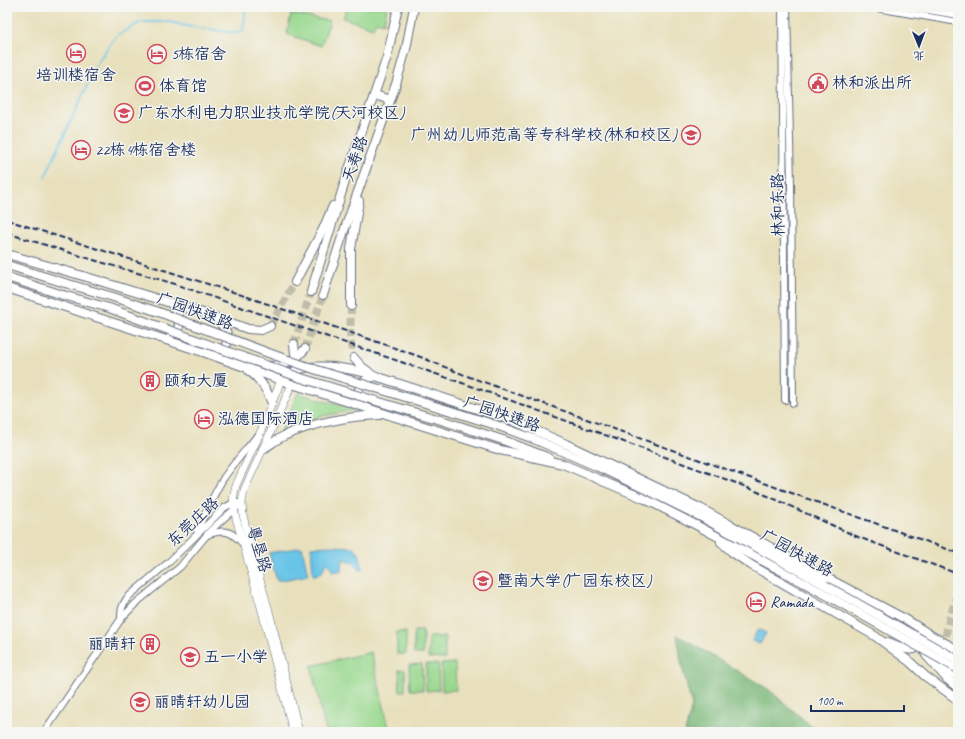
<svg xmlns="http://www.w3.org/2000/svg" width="965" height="739" font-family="Caveat,'LXGW WenKai TC',sans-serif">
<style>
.green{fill:#98d88d;stroke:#5a8476}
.forest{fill:#7ab878;stroke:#4a746b}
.water{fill:#69c5e7;stroke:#427aa2}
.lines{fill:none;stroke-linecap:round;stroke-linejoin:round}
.stream{stroke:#69c5e7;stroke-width:2}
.primary-tunnel{stroke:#bfbda9;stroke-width:8;stroke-dasharray:8 4;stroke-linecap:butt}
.trunk-tunnel{stroke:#bfbda9;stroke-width:8;stroke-dasharray:8 4;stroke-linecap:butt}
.tertiary-casing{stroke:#636d7f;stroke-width:8}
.secondary-casing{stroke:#636d7f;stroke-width:8}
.trunk-casing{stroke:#636d7f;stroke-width:10}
.tertiary{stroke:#fff;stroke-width:6}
.secondary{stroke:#fff;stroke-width:7}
.trunk{stroke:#fff;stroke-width:8}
.rail{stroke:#1b2f5e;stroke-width:2;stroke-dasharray:6 3;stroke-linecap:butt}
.trunk-bridge-casing{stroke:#636d7f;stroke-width:10;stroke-linecap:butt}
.trunk-bridge{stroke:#fff;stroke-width:8}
.labels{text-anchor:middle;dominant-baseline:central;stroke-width:3;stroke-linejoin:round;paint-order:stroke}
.poi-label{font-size:16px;fill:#1b2f5e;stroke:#f6f6f2;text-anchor:start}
.street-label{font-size:16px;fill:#1b2f5e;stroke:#f6f6f2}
</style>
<rect width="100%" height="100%" fill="#f6f6f2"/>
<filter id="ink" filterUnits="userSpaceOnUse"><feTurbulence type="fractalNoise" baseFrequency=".025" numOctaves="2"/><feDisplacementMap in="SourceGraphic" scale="8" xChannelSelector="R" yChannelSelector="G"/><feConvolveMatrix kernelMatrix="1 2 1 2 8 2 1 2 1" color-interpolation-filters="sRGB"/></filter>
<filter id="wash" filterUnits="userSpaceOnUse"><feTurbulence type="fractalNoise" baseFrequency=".012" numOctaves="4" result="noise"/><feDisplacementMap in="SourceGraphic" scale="16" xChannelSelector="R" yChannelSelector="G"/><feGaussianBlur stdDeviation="0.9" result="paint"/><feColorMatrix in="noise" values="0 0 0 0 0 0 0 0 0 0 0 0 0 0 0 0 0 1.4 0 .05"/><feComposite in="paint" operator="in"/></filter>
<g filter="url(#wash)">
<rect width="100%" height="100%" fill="#e8e0bc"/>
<g class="green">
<polygon points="347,7 387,7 384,23 376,21 373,28 343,18"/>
<polygon points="291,14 330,21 321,46 287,34"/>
<polygon points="298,393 356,410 323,416 300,422 280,433"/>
<rect x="414" y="631" width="9" height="23"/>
<rect x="397" y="632" width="9" height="22"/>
<polygon points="429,637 445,637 445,659 428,658"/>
<polygon points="371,652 390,732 326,732 311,666"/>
<polygon points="455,663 456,690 442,691 441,664"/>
<polygon points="422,664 423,690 410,690 409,665"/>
<polygon points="426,664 438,664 439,690 426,691"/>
<polygon points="399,670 405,670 405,691 400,691"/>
</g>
<polygon class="forest" points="677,635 768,689 818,732 685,732 692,706 682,667"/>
<g class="water">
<polygon points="332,546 353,547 359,553 363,569 361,571 352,562 343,559 342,570 332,572 331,566 326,563 321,574 313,575 311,547"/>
<polygon points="302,547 308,575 277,581 269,553"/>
<polygon points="758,629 766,633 760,644 752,641"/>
</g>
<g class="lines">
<polyline class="stream" points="45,177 99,60 116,36 141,22 170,22 186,26 237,33 243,30 245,17 245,7"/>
</g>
</g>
<g filter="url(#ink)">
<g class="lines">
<path class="primary-tunnel" d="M945 648C945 628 951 613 958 595"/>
<g class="trunk-tunnel">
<path d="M351 306C351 323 348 342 354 358"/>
<polyline points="270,326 295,282"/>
<polyline points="294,344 311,292"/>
<polyline points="305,349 323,295"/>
</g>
<g class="tertiary-casing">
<g id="tertiary">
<polyline points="782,7 783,112 785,400"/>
<polyline points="787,7 791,184 793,403"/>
<polyline points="871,7 958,22"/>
<polyline points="911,7 958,15"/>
<polyline points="7,11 8,7"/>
<path d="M197 530C206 513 213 495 223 479 233 464 245 451 256 437"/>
<path d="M207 535C224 529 231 530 243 544"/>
<path d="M121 619C121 609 122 605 128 597L170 561 224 508 233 503H238"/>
<polyline points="44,732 121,619 136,603 180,567 210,531 224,518 242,503"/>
</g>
</g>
<g class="secondary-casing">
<g id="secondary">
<path d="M281 380 261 431 237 483C232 496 233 504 236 518L262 611 293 732"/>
<polyline points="292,384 263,449 244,490 242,503 243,515 250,545 269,611 299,732"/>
</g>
</g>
<g class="trunk-casing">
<g id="trunk">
<polyline points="375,95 390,100"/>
<polyline points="7,254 90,278 206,314 248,329 261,330 270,326"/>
<polyline points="7,265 65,283"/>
<polyline points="7,277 63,295"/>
<polyline points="295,282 323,229 333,206"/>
<polyline points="7,288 203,352 292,384 414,423 500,450 563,464 605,482"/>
<polyline points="311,292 347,175 387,57 398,7"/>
<polyline points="323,295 343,234 396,84 406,49 414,7"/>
<polyline points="351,306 351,249 359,201"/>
<path d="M216 318C227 330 236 343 217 352"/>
<polyline points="171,335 179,327 178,313 171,303"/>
<polyline points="294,344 296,363"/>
<polyline points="354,358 362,367 369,372"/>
<path d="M268 366C287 365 292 364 305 349"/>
<path d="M249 371C261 379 267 390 272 403"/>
<path d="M281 380C286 376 291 372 297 370 317 363 342 368 363 372L514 421 566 444 700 508 810 569 907 620 932 636 958 650"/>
<path d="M360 401C355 387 363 379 376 376"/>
<polyline points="448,410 499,426 534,439 598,467 651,492 703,518 825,585"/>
<polyline points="444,421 503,440 549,458"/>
<path d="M263 449C270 445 277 439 284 436 311 423 350 416 380 415"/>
<polyline points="600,480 645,499 696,525 821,592"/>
<polyline points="721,542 732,552 751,565 875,636 910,662 925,676 958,700"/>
<path d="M888 642C896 645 920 658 918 641"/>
<polyline points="924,646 923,648 926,655 948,680 958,688"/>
<polyline points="938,666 958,677"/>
</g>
</g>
<use href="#tertiary" class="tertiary"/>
<use href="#secondary" class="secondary"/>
<use href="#trunk" class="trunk"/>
<g class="rail">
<polyline points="7,220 236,293 418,356 467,376 958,553"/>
<polyline points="7,233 97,261 175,284 232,304 471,386 736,483 768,496 858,537 958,574"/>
</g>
<g class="trunk-bridge-casing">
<g id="trunk-bridge">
<polyline points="65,283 113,297 156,311 274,355 317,370 448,410"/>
<polyline points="63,295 109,308 133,317 301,378 386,404 444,421"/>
<polyline points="825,585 958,660"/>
<polyline points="821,592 958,669"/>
</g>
</g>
<use href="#trunk-bridge" class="trunk-bridge"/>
</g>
</g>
<defs>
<g id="hotel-ring" transform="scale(1)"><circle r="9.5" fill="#f6f6f2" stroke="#d1495b" stroke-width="1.5"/><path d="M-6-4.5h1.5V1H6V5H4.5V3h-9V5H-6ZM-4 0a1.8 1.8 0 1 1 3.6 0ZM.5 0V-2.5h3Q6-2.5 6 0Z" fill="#d1495b"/></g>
<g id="civic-ring" transform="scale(1)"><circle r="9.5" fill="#f6f6f2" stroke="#d1495b" stroke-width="1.5"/><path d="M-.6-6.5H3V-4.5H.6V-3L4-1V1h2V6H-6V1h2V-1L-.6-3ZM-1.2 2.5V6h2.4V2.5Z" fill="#d1495b"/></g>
<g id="stadium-ring" transform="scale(1)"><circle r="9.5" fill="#f6f6f2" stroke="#d1495b" stroke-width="1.5"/><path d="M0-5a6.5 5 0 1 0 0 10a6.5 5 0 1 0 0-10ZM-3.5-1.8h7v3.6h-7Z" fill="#d1495b"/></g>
<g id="university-ring" transform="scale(1)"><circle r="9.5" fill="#f6f6f2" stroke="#d1495b" stroke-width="1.5"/><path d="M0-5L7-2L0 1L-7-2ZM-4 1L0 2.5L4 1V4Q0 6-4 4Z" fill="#d1495b"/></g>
<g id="school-ring" transform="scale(1)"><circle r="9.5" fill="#f6f6f2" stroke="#d1495b" stroke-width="1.5"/><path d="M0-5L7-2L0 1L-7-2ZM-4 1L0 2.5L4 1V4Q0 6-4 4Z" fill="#d1495b"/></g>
<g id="building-ring" transform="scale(1)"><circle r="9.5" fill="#f6f6f2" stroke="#d1495b" stroke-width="1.5"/><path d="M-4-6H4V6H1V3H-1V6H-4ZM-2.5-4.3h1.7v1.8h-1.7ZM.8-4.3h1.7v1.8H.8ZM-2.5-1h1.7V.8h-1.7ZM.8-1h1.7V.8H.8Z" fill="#d1495b"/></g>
</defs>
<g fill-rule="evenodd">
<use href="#hotel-ring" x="76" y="53"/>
<use href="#hotel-ring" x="157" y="54"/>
<use href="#civic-ring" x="818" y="83"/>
<use href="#stadium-ring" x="145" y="86"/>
<use href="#university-ring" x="124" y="113"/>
<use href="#school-ring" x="691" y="135"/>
<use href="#hotel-ring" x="81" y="150"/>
<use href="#building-ring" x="150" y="381"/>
<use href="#hotel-ring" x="204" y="419"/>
<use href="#university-ring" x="483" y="581"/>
<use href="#hotel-ring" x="756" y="602"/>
<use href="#building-ring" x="150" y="644"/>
<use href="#school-ring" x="190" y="657"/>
<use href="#school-ring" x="140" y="702"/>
</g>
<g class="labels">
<g class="poi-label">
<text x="171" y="54">5栋宿舍</text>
<text x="76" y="75" text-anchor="middle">培训楼宿舍</text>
<text x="832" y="83">林和派出所</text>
<text x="159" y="86">体育馆</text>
<text x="138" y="113">广东水利电力职业技术学院(天河校区)</text>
<text x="677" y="135" text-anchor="end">广州幼儿师范高等专科学校(林和校区)</text>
<text x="95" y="150">22栋4栋宿舍楼</text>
<text x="164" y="381">颐和大厦</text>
<text x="218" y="419">泓德国际酒店</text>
<text x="497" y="581">暨南大学(广园东校区)</text>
<text x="770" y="602">Ramada</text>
<text x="136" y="644" text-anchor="end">丽晴轩</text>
<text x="204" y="657">五一小学</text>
<text x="154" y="702">丽晴轩幼儿园</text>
</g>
<g class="street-label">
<text transform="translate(355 159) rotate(-71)">天寿路</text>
<text transform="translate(778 205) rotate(-91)">林和东路</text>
<text transform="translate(195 311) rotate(20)">广园快速路</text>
<text transform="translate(502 414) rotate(19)">广园快速路</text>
<text transform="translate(193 522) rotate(-43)">东莞庄路</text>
<text transform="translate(259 549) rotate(74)">粤垦路</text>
<text transform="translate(797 553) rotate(29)">广园快速路</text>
</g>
</g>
<rect width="965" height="739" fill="none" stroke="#f6f6f2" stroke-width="24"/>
<g transform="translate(919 46) rotate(179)" stroke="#f6f6f2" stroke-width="3" paint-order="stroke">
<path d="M0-3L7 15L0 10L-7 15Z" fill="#1b2f5e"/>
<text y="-6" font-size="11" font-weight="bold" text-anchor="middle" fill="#1b2f5e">北</text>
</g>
<path d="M811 705v6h93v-6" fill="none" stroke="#1b2f5e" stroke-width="2"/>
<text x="817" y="705" font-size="12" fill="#1b2f5e" stroke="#f6f6f2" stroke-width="3" paint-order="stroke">100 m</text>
</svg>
